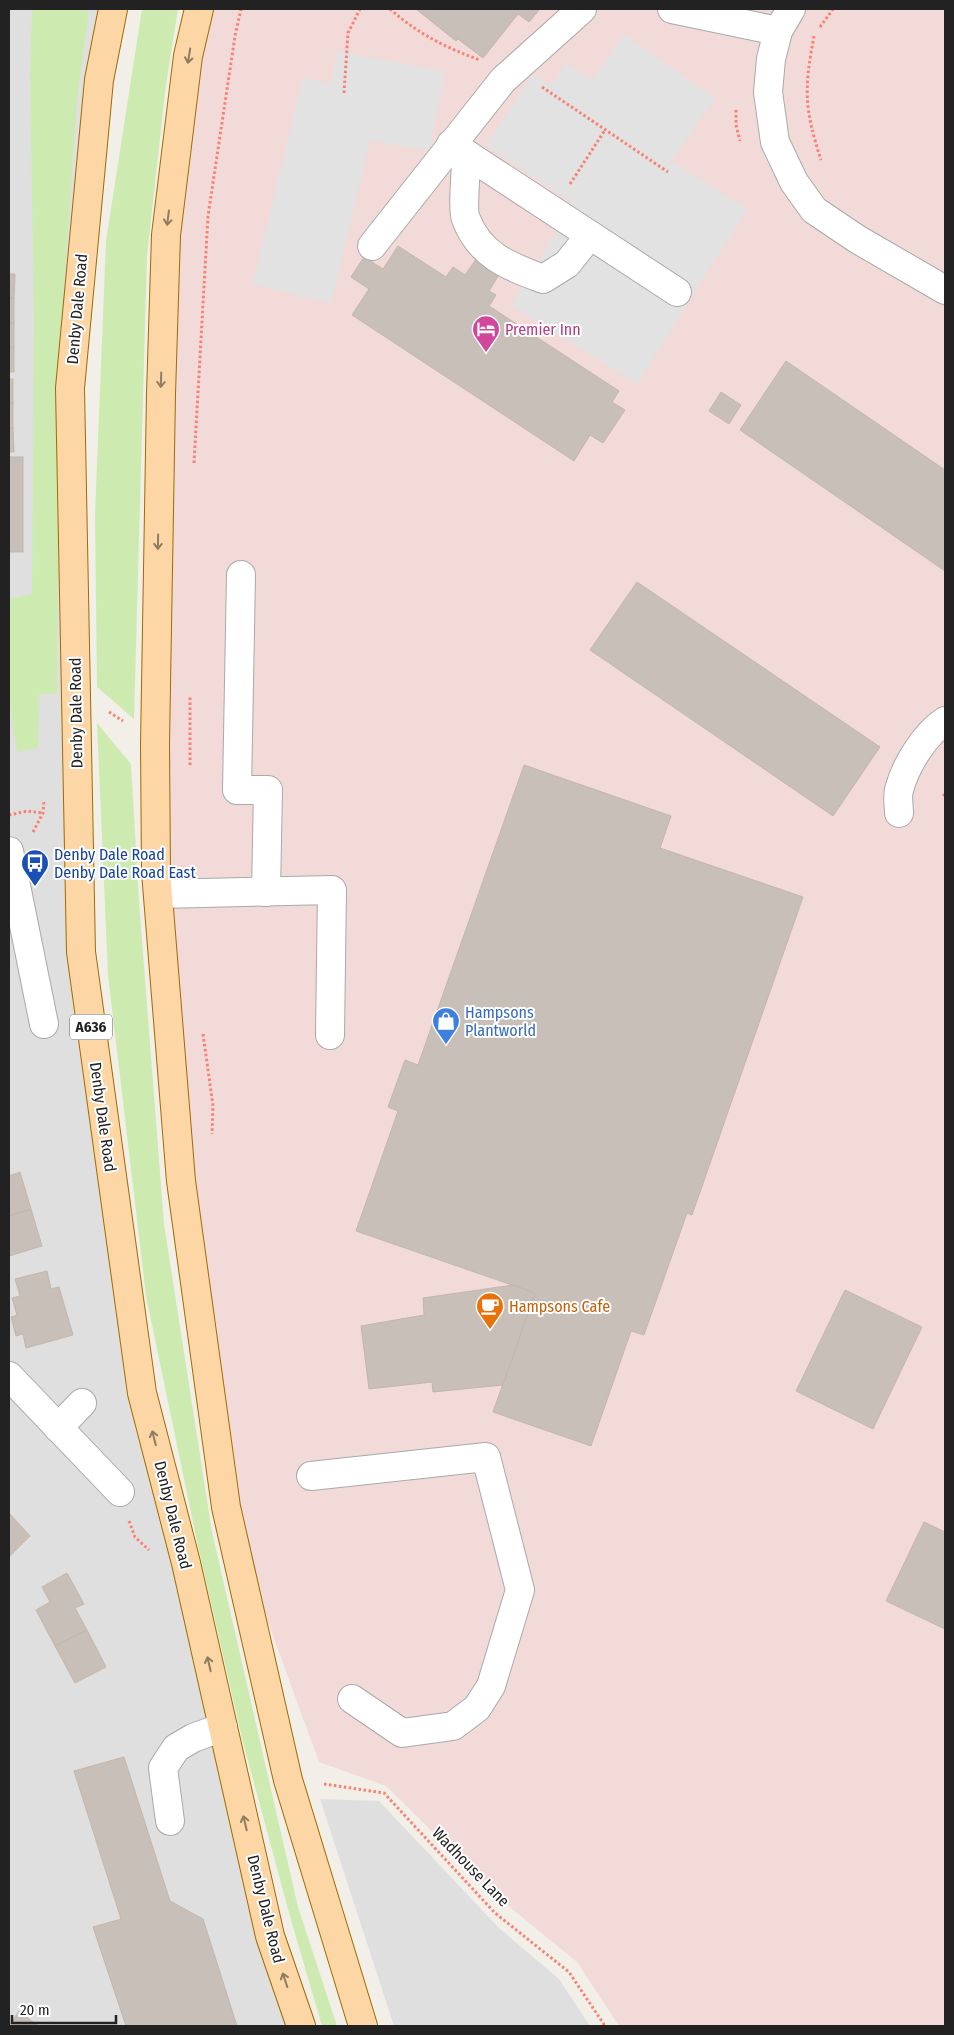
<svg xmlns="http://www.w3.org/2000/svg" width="954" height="2035" font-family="'Fira Sans Condensed',sans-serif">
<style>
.residential{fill:#e0dfdf}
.commercial{fill:#f2dad9}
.grass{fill:#cdebb0}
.parking{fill:#e2e2e2}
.building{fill:#c7bfb8;stroke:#c4b6ab}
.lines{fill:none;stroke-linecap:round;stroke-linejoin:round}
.minor-casing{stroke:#a9a9a9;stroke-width:30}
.major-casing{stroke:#a06b00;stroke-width:30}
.path{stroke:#fa8072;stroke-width:3;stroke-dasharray:2.5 2.5;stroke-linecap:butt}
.minor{stroke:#fff;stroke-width:28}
.major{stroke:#fcd6a4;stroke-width:28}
.oneway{stroke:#8f7c63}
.labels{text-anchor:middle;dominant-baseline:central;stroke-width:4;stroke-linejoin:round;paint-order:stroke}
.shield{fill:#fff;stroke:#646464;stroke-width:1}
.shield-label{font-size:15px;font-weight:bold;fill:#222}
.street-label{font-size:16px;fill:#222;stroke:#fff}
.hotel-label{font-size:16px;fill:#b23c85;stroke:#fff;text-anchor:start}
.transit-label{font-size:16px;fill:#164399;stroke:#fff;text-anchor:start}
.shop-label{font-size:16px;fill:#366cbe;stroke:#fff;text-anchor:start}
.food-label{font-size:16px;fill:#c56008;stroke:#fff;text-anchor:start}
</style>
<rect width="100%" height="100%" fill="#f2efe9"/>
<g class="residential">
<polygon points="9,9 113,9 70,388 81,952 134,1342 301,2026 9,2026"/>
<polygon points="320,1799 379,1801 499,1928 559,1979 590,2026 394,2026"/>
</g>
<polygon class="commercial" points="199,9 945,9 945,2026 619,2026 577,1962 506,1904 386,1786 319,1762 226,1507 158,894 161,394"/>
<g class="grass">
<polygon points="32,9 89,9 77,100 60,346 57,694 39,694 38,748 17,752 9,701 9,599 32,594 34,320 30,75"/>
<polygon points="142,9 178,9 166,85 147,255 134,719 97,687 95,514 106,241"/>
<polygon points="97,723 131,764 139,901 164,1224 212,1532 298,1907 337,2026 322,2026 289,1913 242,1738 198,1546 146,1296 108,975"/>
</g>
<g class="parking">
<polygon points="624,34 715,98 671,161 747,209 637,384 511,305 574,204 486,145 533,74 551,86 566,63 592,80"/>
<polygon points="337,51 445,72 429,151 370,140 331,303 253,284 303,77 331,84"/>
</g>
<g class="building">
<polygon points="416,9 540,9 529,22 518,14 483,58 458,39 456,41"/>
<polygon points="398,246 446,277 453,267 465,275 477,258 500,273 489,291 496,295 489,306 619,391 612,402 625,410 603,443 590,435 574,461 352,315 369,289 351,277 364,257 383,269"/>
<polygon points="9,274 15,274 14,298 9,298"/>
<rect x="9" y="298" width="5" height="25"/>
<polygon points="9,323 14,323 14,348 9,347"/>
<polygon points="9,347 14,348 14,372 9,372"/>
<polygon points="786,361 945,470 945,571 740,430"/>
<rect x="9" y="379" width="4" height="24"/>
<polygon points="721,392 741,405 729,424 709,411"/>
<rect x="9" y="403" width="4" height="25"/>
<polygon points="9,428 13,428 14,452 9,452"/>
<rect x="9" y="457" width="14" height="95"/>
<polygon points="637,582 880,747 833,816 590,650"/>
<polygon points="524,765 671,816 660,848 803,897 692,1215 687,1213 644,1335 631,1331 591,1446 493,1412 535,1293 356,1231 398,1111 388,1107 405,1060 418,1065"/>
<polygon points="20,1172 31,1209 9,1216 9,1176"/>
<polygon points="31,1209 42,1246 9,1256 9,1216"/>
<polygon points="47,1271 51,1289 59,1287 73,1335 26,1348 23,1334 16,1336 11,1317 17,1315 12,1298 20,1296 15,1279"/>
<polygon points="513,1285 535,1293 503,1385 433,1392 432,1382 369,1389 361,1326 424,1315 423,1298"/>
<polygon points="845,1290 922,1327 873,1429 796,1391"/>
<polygon points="9,1513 30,1536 9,1557"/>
<polygon points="924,1522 945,1532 945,1629 886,1601"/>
<polygon points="67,1573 84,1604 75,1608 87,1630 55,1646 36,1610 50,1602 42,1587"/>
<polygon points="87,1630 106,1667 75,1683 55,1646"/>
<polygon points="124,1757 170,1901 203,1919 237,2026 126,2026 93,1927 121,1919 74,1771"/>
<polygon points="19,2011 38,2026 9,2026"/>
</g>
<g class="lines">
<g class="minor-casing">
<g id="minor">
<polyline points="672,9 778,31"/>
<polyline points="791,9 778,31 771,59 768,92 775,142 794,182 814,210 857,239 945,290"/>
<polyline points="451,144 677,292"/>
<path d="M468 155 466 161C466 173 462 210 466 219 480 256 509 266 543 279L567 264 590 235"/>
<polyline points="372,246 503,80 582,9"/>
<polyline points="241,575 237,790 268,790 266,892"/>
<path d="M899 813C899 806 897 797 899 790 905 766 925 734 945 721"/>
<polyline points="9,851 44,1024"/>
<polyline points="158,894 332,890 330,1035"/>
<polyline points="9,1376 120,1492"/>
<polyline points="58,1428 82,1403"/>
<polyline points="311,1476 486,1457 520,1590 491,1686 477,1708 453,1726 402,1733 352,1699"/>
<polyline points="170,1821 163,1768 176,1748 193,1738 223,1727"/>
</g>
</g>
<g class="major-casing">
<g id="major">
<polyline points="113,9 99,80 70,388 81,952 142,1393 186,1563 270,1936 301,2026"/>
<polyline points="199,9 188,56 166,235 161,394 155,744 156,872 181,1181 226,1507 288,1780 363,2026"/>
</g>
</g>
<g class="path">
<path d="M390 9C417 33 446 48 480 60"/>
<polyline points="820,27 833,9"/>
<path d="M814 36C804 90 804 107 821 160"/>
<polyline points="542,87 668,172"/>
<polyline points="344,93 348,33 360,9"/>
<polyline points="736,110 736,125 740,141"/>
<polyline points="570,184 605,130"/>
<polyline points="194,463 208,216 235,36 241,9"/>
<polyline points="109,712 123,721"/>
<polyline points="190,765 190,696"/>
<polyline points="943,796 945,794"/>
<polyline points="9,815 27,811 43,813"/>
<polyline points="33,832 43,813 44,801"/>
<polyline points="203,1034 213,1106 212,1134"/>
<polyline points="129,1521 135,1537 149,1550"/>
<polyline points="324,1784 384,1793 495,1913 569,1972 605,2026"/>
</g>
<use href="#minor" class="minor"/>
<use href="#major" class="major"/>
</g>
<defs><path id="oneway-shaft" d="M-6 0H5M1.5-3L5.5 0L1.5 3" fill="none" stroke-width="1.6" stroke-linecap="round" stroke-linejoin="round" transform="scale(1.25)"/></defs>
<g class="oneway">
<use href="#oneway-shaft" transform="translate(189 56) rotate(99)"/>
<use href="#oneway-shaft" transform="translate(168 218) rotate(97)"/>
<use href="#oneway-shaft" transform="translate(161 380) rotate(92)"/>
<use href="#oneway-shaft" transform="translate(158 542) rotate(91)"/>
<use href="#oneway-shaft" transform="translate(154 1438) rotate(-104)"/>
<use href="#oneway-shaft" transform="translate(209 1664) rotate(-103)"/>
<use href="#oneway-shaft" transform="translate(245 1823) rotate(-103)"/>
<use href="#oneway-shaft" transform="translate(285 1980) rotate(-108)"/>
</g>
<defs>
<g id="hotel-pin" transform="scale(1.4375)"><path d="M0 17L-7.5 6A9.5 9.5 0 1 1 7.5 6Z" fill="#d1479c" stroke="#fff"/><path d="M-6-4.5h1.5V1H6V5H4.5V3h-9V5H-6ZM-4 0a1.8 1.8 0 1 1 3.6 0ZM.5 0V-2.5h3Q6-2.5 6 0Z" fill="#fff"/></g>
<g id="bus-pin" transform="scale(1.4375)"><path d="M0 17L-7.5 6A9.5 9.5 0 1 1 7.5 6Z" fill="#1a4fb4" stroke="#fff"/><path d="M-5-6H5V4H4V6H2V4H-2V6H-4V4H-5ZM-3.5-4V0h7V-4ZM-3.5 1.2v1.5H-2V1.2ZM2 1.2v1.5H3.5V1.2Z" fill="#fff"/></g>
<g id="shop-pin" transform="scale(1.4375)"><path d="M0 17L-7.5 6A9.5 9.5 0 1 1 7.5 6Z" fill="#3f7fe0" stroke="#fff"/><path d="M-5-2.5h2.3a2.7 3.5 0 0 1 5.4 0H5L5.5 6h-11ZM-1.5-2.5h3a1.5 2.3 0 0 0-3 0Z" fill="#fff"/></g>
<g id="cafe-pin" transform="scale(1.4375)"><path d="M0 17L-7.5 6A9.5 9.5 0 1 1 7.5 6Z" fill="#e8710a" stroke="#fff"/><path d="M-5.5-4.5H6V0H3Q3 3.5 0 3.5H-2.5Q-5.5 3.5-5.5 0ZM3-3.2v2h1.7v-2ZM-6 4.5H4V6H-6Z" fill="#fff"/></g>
</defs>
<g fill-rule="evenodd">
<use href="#hotel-pin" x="486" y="329"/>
<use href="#bus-pin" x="35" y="863"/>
<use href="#shop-pin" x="446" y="1021"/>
<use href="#cafe-pin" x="490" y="1306"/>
</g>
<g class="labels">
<rect class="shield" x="70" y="1014.5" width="42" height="25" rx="4"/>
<g class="shield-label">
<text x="91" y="1027">A636</text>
</g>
<g class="street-label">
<text transform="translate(77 309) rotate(-85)">Denby Dale Road</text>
<text transform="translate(76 713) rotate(-91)">Denby Dale Road</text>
<text transform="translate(103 1117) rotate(82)">Denby Dale Road</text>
<text transform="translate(173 1515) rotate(76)">Denby Dale Road</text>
<text transform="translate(471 1867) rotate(46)">Wadhouse Lane</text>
<text transform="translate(266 1909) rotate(76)">Denby Dale Road</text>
</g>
<g class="hotel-label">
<text x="505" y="329">Premier Inn</text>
</g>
<g class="transit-label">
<text x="54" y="854">Denby Dale Road<tspan x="54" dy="18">Denby Dale Road East</tspan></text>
</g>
<g class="shop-label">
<text x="465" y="1012">Hampsons<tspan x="465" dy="18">Plantworld</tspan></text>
</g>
<g class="food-label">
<text x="509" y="1306">Hampsons Cafe</text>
</g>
</g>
<rect width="954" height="2035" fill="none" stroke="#222222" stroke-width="20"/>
<path d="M12 2015v8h104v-8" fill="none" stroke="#222222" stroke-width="2.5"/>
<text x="20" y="2015" font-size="15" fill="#222222" stroke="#ffffff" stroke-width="4" paint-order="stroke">20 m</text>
</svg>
